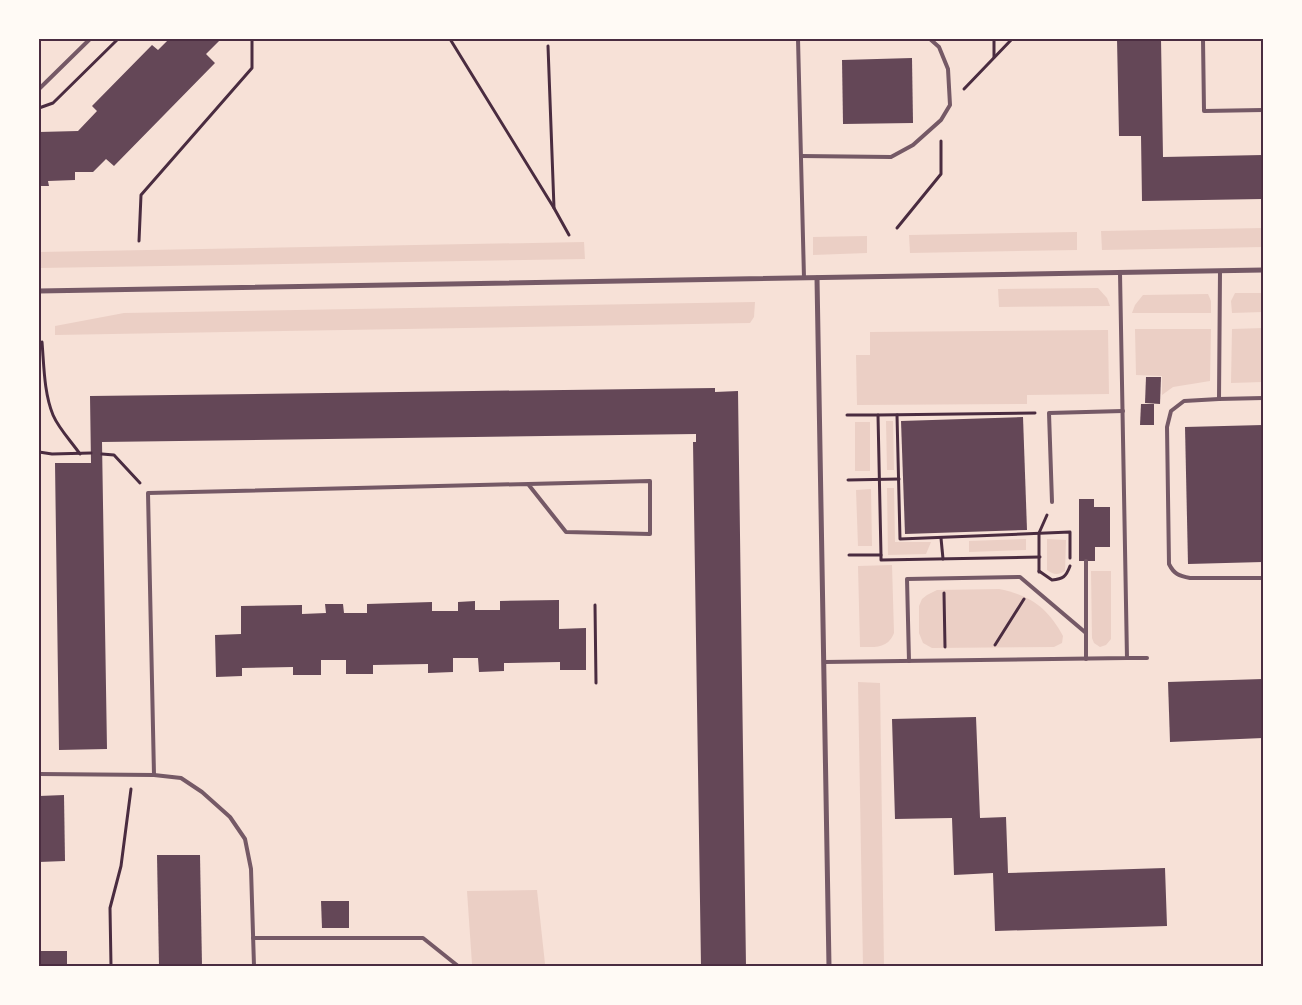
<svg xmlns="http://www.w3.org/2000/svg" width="1302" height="1005" font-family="'Roboto Condensed',sans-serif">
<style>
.green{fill:#ebcfc5}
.building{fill:#644757}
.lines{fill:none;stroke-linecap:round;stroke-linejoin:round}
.path{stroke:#4a2c40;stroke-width:3}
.service{stroke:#755966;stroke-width:4}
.minor{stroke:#755966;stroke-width:5}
.neatline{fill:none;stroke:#4a2c40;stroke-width:2}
</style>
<rect width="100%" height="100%" fill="#f7e1d7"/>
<g class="green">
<polygon points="1263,228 1263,247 1102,250 1101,231"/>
<polygon points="1077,232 1077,250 910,253 909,235"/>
<polygon points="867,236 867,253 813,255 813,237"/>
<polygon points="584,242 585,259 39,268 39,252"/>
<polygon points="1098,288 1107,298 1110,306 999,307 998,289"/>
<polygon points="1235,293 1263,293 1263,312 1232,313 1231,301"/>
<polygon points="1208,294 1211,301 1211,313 1132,313 1135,305 1143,295"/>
<polygon points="755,302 754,317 750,323 55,335 55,326 124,313"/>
<polygon points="1263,328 1263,382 1231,383 1232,329"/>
<polygon points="1135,329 1211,329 1210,381 1173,387 1162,395 1162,376 1136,375"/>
<polygon points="1108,330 1109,394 1027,395 1027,404 857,405 856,355 870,355 870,332"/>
<polygon points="886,421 893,421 894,470 887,470"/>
<rect x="855" y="422" width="15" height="49"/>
<polygon points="887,488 894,488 895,542 931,542 926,554 888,555"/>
<polygon points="871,489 872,546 858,546 856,490"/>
<polygon points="1026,539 1026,550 969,552 969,541"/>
<path d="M1047 539 1066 540 1065 571C1058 575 1054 575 1047 570Z"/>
<path d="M892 565 894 633C888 649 874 647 860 647L858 566Z"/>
<polygon points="1091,571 1111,571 1111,639 1106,645 1100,647 1094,643 1092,638"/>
<path d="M999 589C1030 595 1048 608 1063 636L1062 643 1054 647 932 648 923 643 919 633V606L922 599 927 595 937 590Z"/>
<polygon points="858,682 880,683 884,966 863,966"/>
<polygon points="537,890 545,964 472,964 467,891"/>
</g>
<g class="building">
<polygon points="169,39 221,39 206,54 215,63 114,166 106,159 93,172 75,172 75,180 48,181 49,186 39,186 39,132 78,131 97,111 92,106 152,45 158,50"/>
<polygon points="1117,39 1161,39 1163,157 1263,155 1263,199 1142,201 1141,136 1119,136"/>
<polygon points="912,58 913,123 843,124 842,60"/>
<polygon points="1146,377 1161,377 1160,404 1145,403"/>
<polygon points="715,388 715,392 738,391 746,966 701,966 693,442 696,442 696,434 102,442 107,749 59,750 55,463 91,463 90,396"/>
<polygon points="1141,404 1154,404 1154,425 1140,425"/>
<polygon points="1023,417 1027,530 905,534 901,421"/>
<polygon points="1263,425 1263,562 1188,564 1185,427"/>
<polygon points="1079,499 1094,499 1094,507 1110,507 1110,547 1095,547 1095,561 1079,561"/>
<polygon points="559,600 559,629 586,628 586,670 560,670 560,662 504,663 504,671 479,672 478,658 453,658 453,672 428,673 428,664 373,665 373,674 346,674 346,660 321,660 321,675 293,675 293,667 242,668 242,676 216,677 215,635 241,634 241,606 302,605 302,614 326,613 325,604 343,604 344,613 367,613 367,604 432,602 432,611 458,611 458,602 475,601 475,610 500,610 500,601"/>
<polygon points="1263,679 1263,738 1170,742 1168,682"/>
<polygon points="976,717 980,818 1006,817 1008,873 1165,868 1167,926 995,931 993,873 954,875 952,818 895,819 892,719"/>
<polygon points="64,795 65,861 39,862 39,796"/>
<polygon points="157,855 200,855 202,966 159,966"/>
<polygon points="321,901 349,901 349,928 322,928"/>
<rect x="39" y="951" width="28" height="15"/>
</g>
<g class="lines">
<g class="path">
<polyline points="450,39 554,208"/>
<polyline points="548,46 554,208 569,235"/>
<polyline points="994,57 994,39"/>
<polyline points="964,89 1012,39"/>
<polyline points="39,108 53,103 118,39"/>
<polyline points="897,228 941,174 941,141"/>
<polyline points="139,241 141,195 252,68 252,39"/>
<path d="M42 342C44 366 44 393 53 415 59 429 71 441 80 454"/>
<polyline points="1035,413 878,415 881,555 881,560 1040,557"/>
<polyline points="847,415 878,415"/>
<polyline points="897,415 900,539 1070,532 1070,558"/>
<polyline points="39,452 52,454 91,453"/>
<polyline points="102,454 114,455 140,483"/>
<polyline points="848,480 899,479"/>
<polyline points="941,538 943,559"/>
<polyline points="849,555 881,555"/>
<path d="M1039 571 1052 580C1063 579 1066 577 1070 566"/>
<polyline points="1039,572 1039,533 1047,515"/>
<polyline points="944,593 945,647"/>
<polyline points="595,605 596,683"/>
<polyline points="995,645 1024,599"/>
<polyline points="111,966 110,908 121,866 131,789"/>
</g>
<g class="service">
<polyline points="798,39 804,278"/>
<polyline points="1203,39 1204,111 1263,110"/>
<polyline points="39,89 90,39"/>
<polyline points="801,156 891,157 913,145 941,120 950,105 948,69 939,47 930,39"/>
<polyline points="1220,271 1219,399 1263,398"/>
<path d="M1219 399 1184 401 1171 411 1167 427 1169 564C1174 574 1179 576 1190 578H1263"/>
<polyline points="1052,502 1049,413 1123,411"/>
<polyline points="1086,561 1086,633"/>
<polyline points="1127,658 1147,658"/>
<polyline points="909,661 907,579 1020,577 1086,633 1086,659"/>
<polyline points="824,662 1127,658 1120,273"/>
<polyline points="39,774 154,775 181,778 202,792 230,817 245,839 251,869 254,966"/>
<path d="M154 775 148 493C315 489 482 485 650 481V534L566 532 528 484"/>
<polyline points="253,938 423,938 458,966"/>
</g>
<g class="minor">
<polyline points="817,278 829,966"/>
<polyline points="39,291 1263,270"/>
</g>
</g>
<rect width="1302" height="1005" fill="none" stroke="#fffaf5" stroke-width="80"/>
<rect x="40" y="40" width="1222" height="925" class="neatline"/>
</svg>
